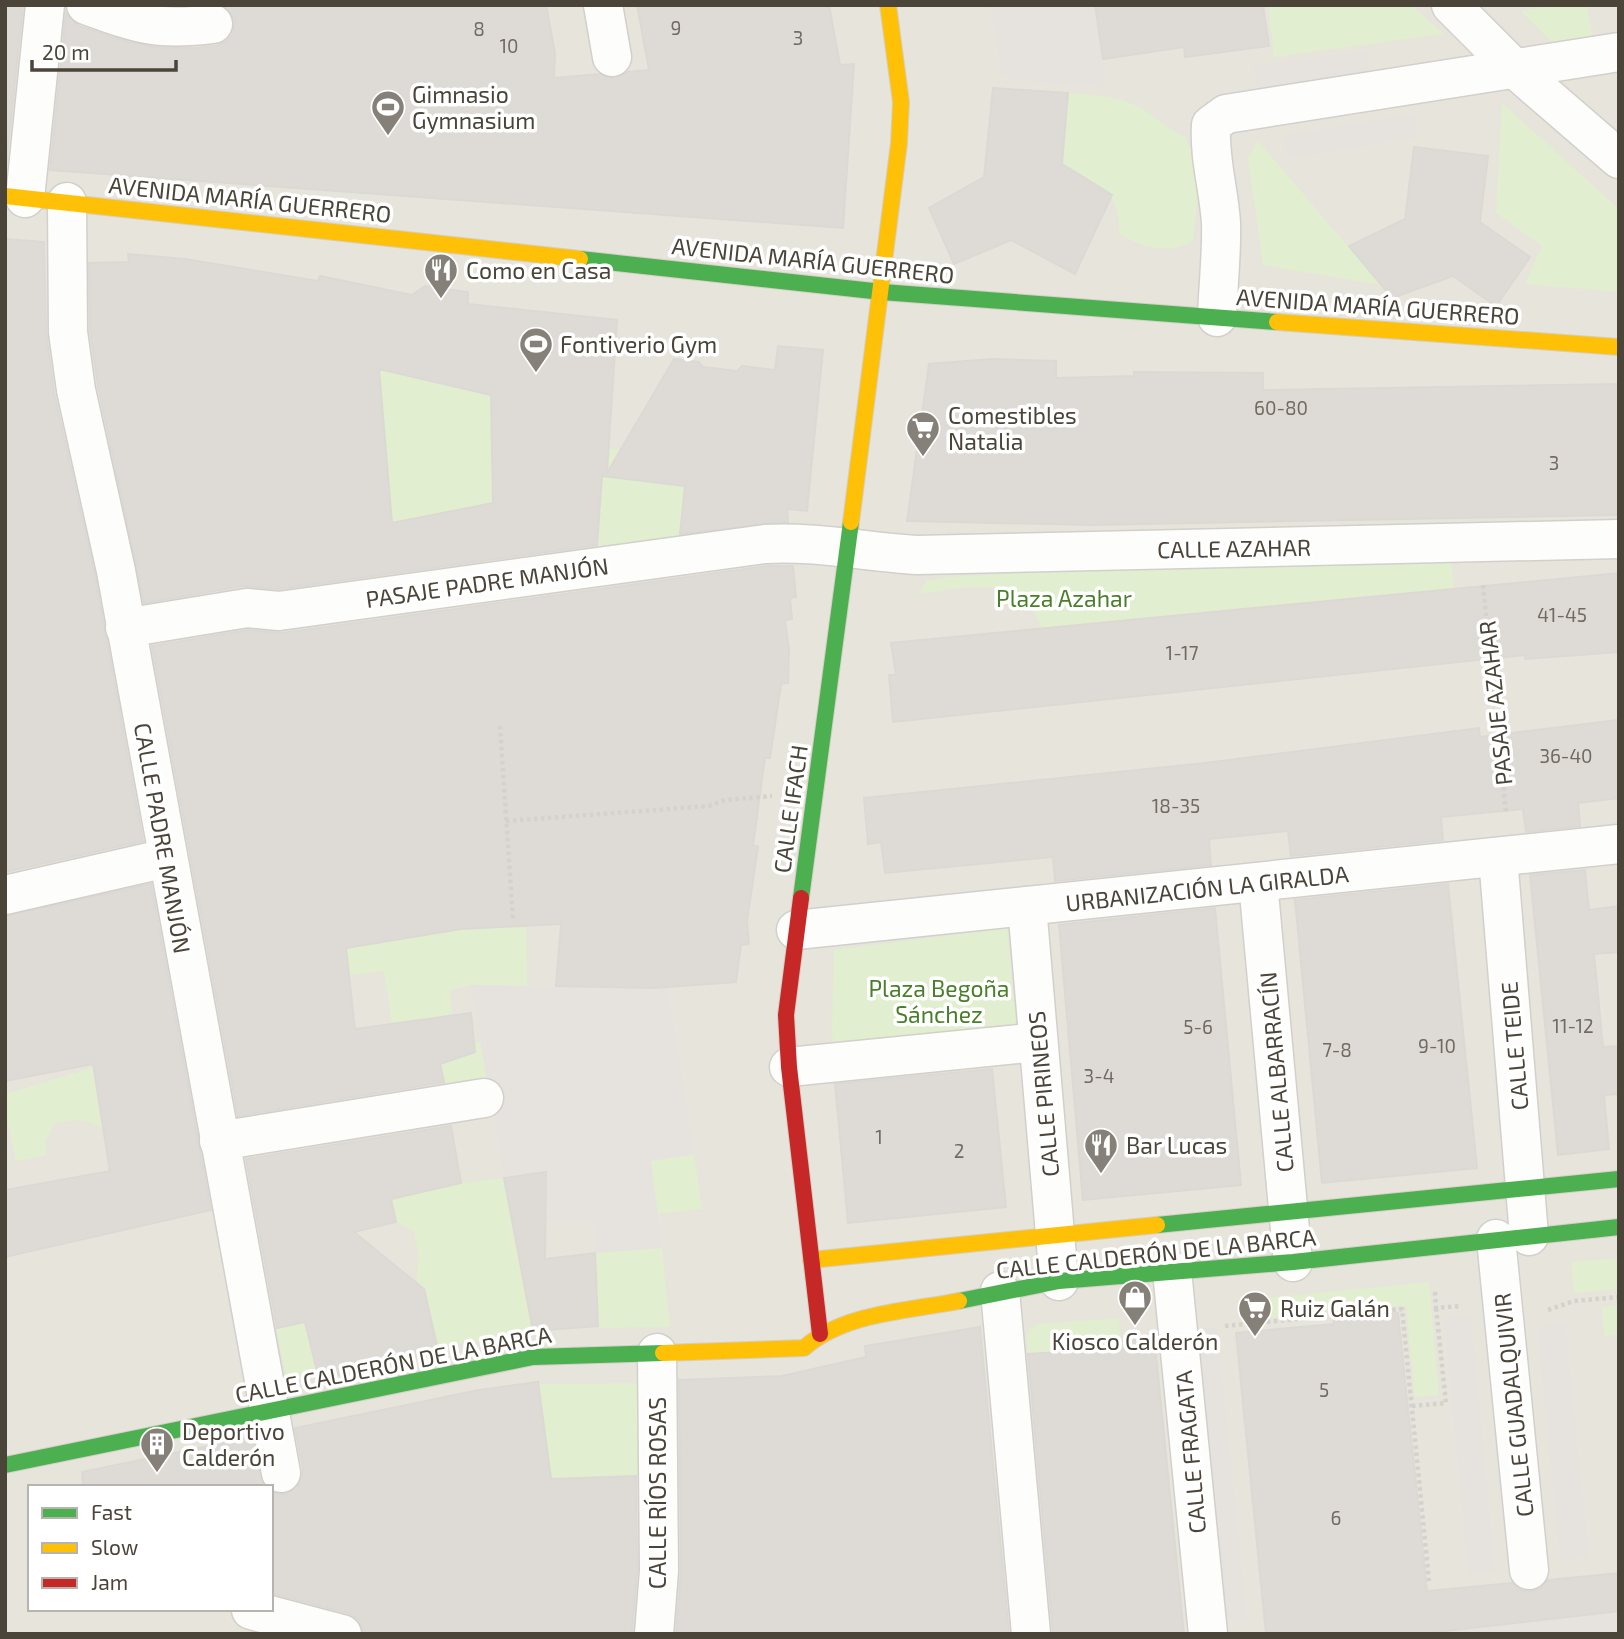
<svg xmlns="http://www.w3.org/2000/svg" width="1624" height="1639" font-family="'Exo 2',sans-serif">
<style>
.residential{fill:#e7e4dc;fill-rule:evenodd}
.industrial{fill:#e6e2de}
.green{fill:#e1eecf}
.parking{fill:#e6e3df}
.building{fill:#dedbd6;stroke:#dcd9d4;stroke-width:2;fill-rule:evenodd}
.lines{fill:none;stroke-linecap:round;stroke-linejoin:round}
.street-casing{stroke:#d2d0cb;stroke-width:41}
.fast-casing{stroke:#d3cfc5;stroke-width:18}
.slow-casing{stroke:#d3cfc5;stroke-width:18}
.jam-casing{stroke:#d3cfc5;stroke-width:18}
.path{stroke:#d3d2cc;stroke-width:4.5;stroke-dasharray:3.5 3.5;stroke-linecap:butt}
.street{stroke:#fdfdfc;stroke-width:38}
.fast{stroke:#4caf50;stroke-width:16}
.slow{stroke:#ffc107;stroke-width:16}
.jam{stroke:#c62828;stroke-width:16}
.labels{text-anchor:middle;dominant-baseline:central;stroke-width:7;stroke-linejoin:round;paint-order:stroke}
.number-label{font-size:19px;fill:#706a61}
.poi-label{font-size:23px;fill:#4b4439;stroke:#fff;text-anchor:start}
.street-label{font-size:23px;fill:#4b4439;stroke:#fff}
.park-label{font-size:23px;fill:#4a7f2a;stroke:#fff}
</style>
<rect width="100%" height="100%" fill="#f4f2ee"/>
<path class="residential" d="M5 5H1619V1634H5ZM30 1487H271V1609H30Z"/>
<polygon class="industrial" points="1619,1573 1619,1634 1266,1634 1263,1606"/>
<g class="green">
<polygon points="1268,5 1411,5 1444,34 1274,57"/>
<polygon points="1551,5 1587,5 1593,41 1552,42 1521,11"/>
<path d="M1068 93C1093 95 1116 95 1139 107 1156 116 1164 128 1185 137 1202 167 1198 206 1193 240 1172 256 1141 247 1119 234 1122 190 1095 184 1062 164Z"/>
<polygon points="1502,103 1619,209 1619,292 1525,284 1542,246 1496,213"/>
<polygon points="1258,141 1381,285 1263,265 1248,157"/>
<polygon points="364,285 413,294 417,366 414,377 490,395 493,503 392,523 379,365 357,333"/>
<polygon points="604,448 635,451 633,480 685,486 680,539 597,550"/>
<path d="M1451 559 1454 589 1184 630 1182 614 1041 628C1027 571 961 589 918 594L927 581 946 577 1178 565Z"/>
<polygon points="526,925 527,986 471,985 450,990 452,1014 441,1016 447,1044 480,1042 487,1079 444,1085 432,1018 392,1024 384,971 334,977 330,950 462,929"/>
<polygon points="1007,928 1018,1044 834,1078 832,1030 834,950"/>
<path d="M95 1067 104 1128C85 1119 74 1118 54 1124L45 1142 47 1155 16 1161 5 1110V1094Z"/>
<polygon points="694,1154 702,1209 657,1214 651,1161"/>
<polygon points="504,1178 534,1333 437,1347 424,1289 416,1282 419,1257 414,1232 396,1222 391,1199 456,1184"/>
<polygon points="662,1248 670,1327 598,1328 595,1253"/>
<polygon points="1619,1258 1619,1289 1574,1293 1571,1262"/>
<polygon points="1429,1282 1439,1395 1415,1397 1406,1306 1245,1320 1243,1300"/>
<polygon points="1619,1305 1619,1335 1604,1336 1602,1307"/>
<polygon points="1119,1318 1121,1341 1063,1352 1027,1354 1027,1332 1037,1324"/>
<polygon points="305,1322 338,1370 287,1381 276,1328"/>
<polygon points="639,1383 641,1476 602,1477 555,1507 538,1384"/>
</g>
<g class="parking">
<polygon points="990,5 1095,5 1104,65 1102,87 1013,80 1001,72"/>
<polygon points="1367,51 1370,76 1257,92 1253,66"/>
<polygon points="1414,114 1417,137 1288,158 1284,135"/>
<polygon points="471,985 668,988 694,1154 651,1161 662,1248 595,1253 595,1222 546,1221 546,1173 504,1178"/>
<polygon points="1471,1315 1495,1572 1468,1575 1444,1318"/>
<polygon points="1565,1323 1589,1557 1560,1560 1537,1327"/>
<polygon points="1217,1327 1247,1619 1226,1621 1196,1330"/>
</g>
<g class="building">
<polygon points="5,5 23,5 6,166 5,166"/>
<polygon points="224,5 546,5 555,53 554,78 600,74 615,79 627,72 649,70 637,5 829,5 840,65 854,64 843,228 50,170 66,13 79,26 128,42 161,48 194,48 216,46 225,42 233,34 235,21"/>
<polygon points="1095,5 1263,5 1269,46 1185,57 1184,47 1103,59"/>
<polygon points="993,88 1068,93 1062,164 1112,195 1075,274 1011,240 954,264 929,208 984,177"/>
<polygon points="1414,147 1488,156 1480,222 1530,257 1496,306 1453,276 1392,298 1349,246 1405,219"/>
<polygon points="5,239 44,242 46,332 54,393 95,575 143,841 5,872"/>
<path d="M128 254 185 259 318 281 320 276 412 295 425 286 468 292V304L617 320 607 473 674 359 699 362 703 367 737 371 742 366 775 370 778 346 823 350 807 511 787 509 788 522 680 534 685 486 602 476 597 545 279 589 243 586 144 603 98 386 90 330 89 263 129 262ZM379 369 491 395 493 503 392 523Z"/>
<polygon points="992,359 1056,361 1056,378 1134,376 1134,372 1263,373 1263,390 1619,384 1619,515 1092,525 907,521 929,364"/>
<polygon points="767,566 793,566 796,597 790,598 792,619 785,620 789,649 788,683 781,684 770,758 765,758 753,845 758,847 747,921 749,944 741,945 736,982 653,988 556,986 561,924 461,929 346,948 355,1029 471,1013 475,1052 440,1064 444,1082 238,1116 152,646 248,630 282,633"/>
<polygon points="1619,573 1619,652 1525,659 1525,655 893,722 889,675 896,675 891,643"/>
<polygon points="1619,720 1619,798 1578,803 1580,826 1526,832 1523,809 1441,817 1443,840 1291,856 1288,831 1209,839 1211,865 1055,881 1053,857 885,873 881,842 868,844 864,798 1205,763 1479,728 1480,737"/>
<polygon points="1585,870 1589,910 1619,906 1619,952 1594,954 1603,1047 1619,1046 1619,1094 1604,1095 1609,1149 1558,1155 1530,875"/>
<polygon points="151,884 211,1210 5,1257 5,1190 110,1171 93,1064 5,1081 5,916"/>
<polygon points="1448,884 1477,1168 1322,1183 1295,900"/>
<polygon points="1215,908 1241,1185 1083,1200 1059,925"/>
<polygon points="992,1069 1006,1207 848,1223 835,1084"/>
<polygon points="451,1126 461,1183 391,1199 396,1222 354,1232 424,1289 439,1354 319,1379 305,1322 277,1328 246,1159"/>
<polygon points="546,1172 545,1259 595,1253 598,1326 533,1331 504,1178"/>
<polygon points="1398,1313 1427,1591 1512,1583 1521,1590 1530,1592 1541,1588 1548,1580 1619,1573 1619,1611 1418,1634 1266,1634 1236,1333 1334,1324 1333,1318"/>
<polygon points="980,1327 1009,1634 676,1634 681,1571 679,1380 782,1376 866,1357 865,1346"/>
<polygon points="1152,1339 1153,1345 1155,1345 1184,1634 1053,1634 1028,1354 1063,1352 1062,1344"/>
<polygon points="538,1382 551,1479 636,1476 637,1570 632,1634 363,1634 358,1619 348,1613 271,1593 271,1492 286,1494 296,1489 301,1481 303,1469 295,1428 479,1390"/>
<polygon points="252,1437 264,1487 83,1487 82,1472"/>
</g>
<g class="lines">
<g class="street-casing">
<g id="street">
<path d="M86 5C139 24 156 31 213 24"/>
<polyline points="603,5 612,57"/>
<polyline points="1451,5 1515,69 1619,159"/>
<polyline points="25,198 45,5"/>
<polyline points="67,202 68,332 76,390 116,571 281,1473"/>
<path d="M1217 317C1218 286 1222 254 1221 223 1219 190 1209 159 1211 125L1226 114 1619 52"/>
<path d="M125 628 247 608 279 611 765 544C816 541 866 552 917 555L1619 539"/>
<polyline points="1498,857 1529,1236"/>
<polyline points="1258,882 1293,1262"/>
<polyline points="5,895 167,858"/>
<polyline points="1027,906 1059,1281"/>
<polyline points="796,930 1619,844"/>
<polyline points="789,1067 1038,1042"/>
<polyline points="219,1141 484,1098"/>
<polyline points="1496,1239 1529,1570"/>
<polyline points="1172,1271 1208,1634"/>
<polyline points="1000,1291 1031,1634"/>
<polyline points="251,1610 342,1634"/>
<polyline points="654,1634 659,1571 657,1353"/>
</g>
</g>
<g class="fast-casing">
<g id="fast">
<polyline points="580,259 882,292 1277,322"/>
<polyline points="801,898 851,522"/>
<polyline points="1157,1225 1619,1179"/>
<polyline points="959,1301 1059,1281 1293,1262 1619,1227"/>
<polyline points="5,1465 533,1357 663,1353"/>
</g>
</g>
<g class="slow-casing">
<g id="slow">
<polyline points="5,196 580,259"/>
<polyline points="1277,322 1619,347"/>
<polyline points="851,522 899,143 901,102 888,5"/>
<polyline points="811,1260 1157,1225"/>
<path d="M663 1353 804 1348C844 1313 907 1311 959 1301"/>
</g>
</g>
<g class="jam-casing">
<polyline id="jam" points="801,898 786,1015 789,1067 820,1334"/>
</g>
<g class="path">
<polyline points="1483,585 1506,813"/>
<polyline points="500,726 513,919"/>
<polyline points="506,821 709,806 725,800 772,796"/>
<polyline points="1435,1292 1436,1308 1460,1306"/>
<polyline points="1548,1310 1574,1301 1619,1297"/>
<polyline points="1225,1326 1402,1309 1429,1581"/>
<polyline points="1412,1406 1446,1403 1436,1308"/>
</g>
<use href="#street" class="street"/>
<use href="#fast" class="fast"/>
<use href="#slow" class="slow"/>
<use href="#jam" class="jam"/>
</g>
<defs>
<g id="stadium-pin" transform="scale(1.75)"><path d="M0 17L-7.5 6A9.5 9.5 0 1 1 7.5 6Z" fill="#868178" stroke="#fff"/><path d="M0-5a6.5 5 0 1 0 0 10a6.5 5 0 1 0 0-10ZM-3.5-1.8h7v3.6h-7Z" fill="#fff"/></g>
<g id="restaurant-pin" transform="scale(1.75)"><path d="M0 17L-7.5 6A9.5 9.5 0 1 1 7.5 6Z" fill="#868178" stroke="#fff"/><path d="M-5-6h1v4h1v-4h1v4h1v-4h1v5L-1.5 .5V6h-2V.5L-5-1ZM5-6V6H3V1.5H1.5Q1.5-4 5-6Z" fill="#fff"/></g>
<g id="supermarket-pin" transform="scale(1.75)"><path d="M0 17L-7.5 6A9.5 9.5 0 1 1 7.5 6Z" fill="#868178" stroke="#fff"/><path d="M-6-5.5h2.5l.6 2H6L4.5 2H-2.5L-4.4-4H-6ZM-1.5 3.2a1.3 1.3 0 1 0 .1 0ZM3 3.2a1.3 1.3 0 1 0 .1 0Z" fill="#fff"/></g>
<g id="shop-pin" transform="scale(1.75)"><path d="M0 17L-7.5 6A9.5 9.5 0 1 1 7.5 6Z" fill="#868178" stroke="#fff"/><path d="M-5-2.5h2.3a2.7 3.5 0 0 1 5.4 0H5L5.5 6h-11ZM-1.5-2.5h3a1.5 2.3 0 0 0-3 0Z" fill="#fff"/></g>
<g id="building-pin" transform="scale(1.75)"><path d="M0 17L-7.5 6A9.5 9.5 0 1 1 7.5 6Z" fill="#868178" stroke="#fff"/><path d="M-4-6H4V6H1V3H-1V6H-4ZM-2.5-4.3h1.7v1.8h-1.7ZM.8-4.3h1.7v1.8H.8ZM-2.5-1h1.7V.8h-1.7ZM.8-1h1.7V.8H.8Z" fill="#fff"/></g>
</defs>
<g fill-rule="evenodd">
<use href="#stadium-pin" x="388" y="107"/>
<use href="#restaurant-pin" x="441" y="270"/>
<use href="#stadium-pin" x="536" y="344"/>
<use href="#supermarket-pin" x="923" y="428"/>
<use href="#restaurant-pin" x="1101" y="1145"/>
<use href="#shop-pin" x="1135" y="1297"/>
<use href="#supermarket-pin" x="1255" y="1308"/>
<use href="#building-pin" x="157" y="1444"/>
</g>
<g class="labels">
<g class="number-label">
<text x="676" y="27">9</text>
<text x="479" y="28">8</text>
<text x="798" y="37">3</text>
<text x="509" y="45">10</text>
<text x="1281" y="407">60-80</text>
<text x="1554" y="462">3</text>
<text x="1562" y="614">41-45</text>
<text x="1182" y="652">1-17</text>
<text x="1566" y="755">36-40</text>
<text x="1176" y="805">18-35</text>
<text x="1573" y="1025">11-12</text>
<text x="1198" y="1026">5-6</text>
<text x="1437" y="1045">9-10</text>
<text x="1337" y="1049">7-8</text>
<text x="1099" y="1075">3-4</text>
<text x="879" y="1136">1</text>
<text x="959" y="1150">2</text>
<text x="1324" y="1389">5</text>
<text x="1336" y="1517">6</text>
</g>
<g class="poi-label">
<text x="412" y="94">Gimnasio<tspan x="412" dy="26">Gymnasium</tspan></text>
<text x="466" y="270">Como en Casa</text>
<text x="560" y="344">Fontiverio Gym</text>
<text x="948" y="415">Comestibles<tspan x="948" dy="26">Natalia</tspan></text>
<text x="1126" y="1145">Bar Lucas</text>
<text x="1280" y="1308">Ruiz Galán</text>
<text x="1135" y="1341" text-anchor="middle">Kiosco Calderón</text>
<text x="182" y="1431">Deportivo<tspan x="182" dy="26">Calderón</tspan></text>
</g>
<g class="street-label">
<text transform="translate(250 199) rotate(6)">AVENIDA MARÍA GUERRERO</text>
<text transform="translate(813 260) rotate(6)">AVENIDA MARÍA GUERRERO</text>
<text transform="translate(1378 306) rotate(4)">AVENIDA MARÍA GUERRERO</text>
<text transform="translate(1234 548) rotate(-1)">CALLE AZAHAR</text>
<text transform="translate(487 582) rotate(-8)">PASAJE PADRE MANJÓN</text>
<text transform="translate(1495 703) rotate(-96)">PASAJE AZAHAR</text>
<text transform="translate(790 809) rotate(-82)">CALLE IFACH</text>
<text transform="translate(163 838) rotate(80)">CALLE PADRE MANJÓN</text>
<text transform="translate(1207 888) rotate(-6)">URBANIZACIÓN LA GIRALDA</text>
<text transform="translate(1514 1046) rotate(-95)">CALLE TEIDE</text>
<text transform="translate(1276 1072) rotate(-95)">CALLE ALBARRACÍN</text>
<text transform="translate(1043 1094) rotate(-95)">CALLE PIRINEOS</text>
<text transform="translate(1156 1253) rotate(-6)">CALLE CALDERÓN DE LA BARCA</text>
<text transform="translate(393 1364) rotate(-11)">CALLE CALDERÓN DE LA BARCA</text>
<text transform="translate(1513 1405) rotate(-96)">CALLE GUADALQUIVIR</text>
<text transform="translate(1190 1452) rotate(-95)">CALLE FRAGATA</text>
<text transform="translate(657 1493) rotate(-90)">CALLE RÍOS ROSAS</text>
</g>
<g class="park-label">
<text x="1064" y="598">Plaza Azahar</text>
<text x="939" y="988">Plaza Begoña<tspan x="939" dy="26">Sánchez</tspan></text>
</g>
</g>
<rect width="1624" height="1639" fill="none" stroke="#4b4439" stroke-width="14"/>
<rect x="28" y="1485" width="245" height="126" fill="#ffffff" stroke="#b7b4b0" stroke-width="2"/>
<rect x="42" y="1508" width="35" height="10" fill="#4caf50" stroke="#b7b4b0" stroke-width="2"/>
<text x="91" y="1520" font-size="21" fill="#4b4439">Fast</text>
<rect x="42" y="1543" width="35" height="10" fill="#ffc107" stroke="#b7b4b0" stroke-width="2"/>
<text x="91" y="1555" font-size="21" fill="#4b4439">Slow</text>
<rect x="42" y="1578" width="35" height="10" fill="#c62828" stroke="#b7b4b0" stroke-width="2"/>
<text x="91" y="1590" font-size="21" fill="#4b4439">Jam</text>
<path d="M32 60v10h144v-10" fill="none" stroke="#4b4439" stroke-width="3.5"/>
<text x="42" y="60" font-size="21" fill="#4b4439" stroke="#ffffff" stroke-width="5" paint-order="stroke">20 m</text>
</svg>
